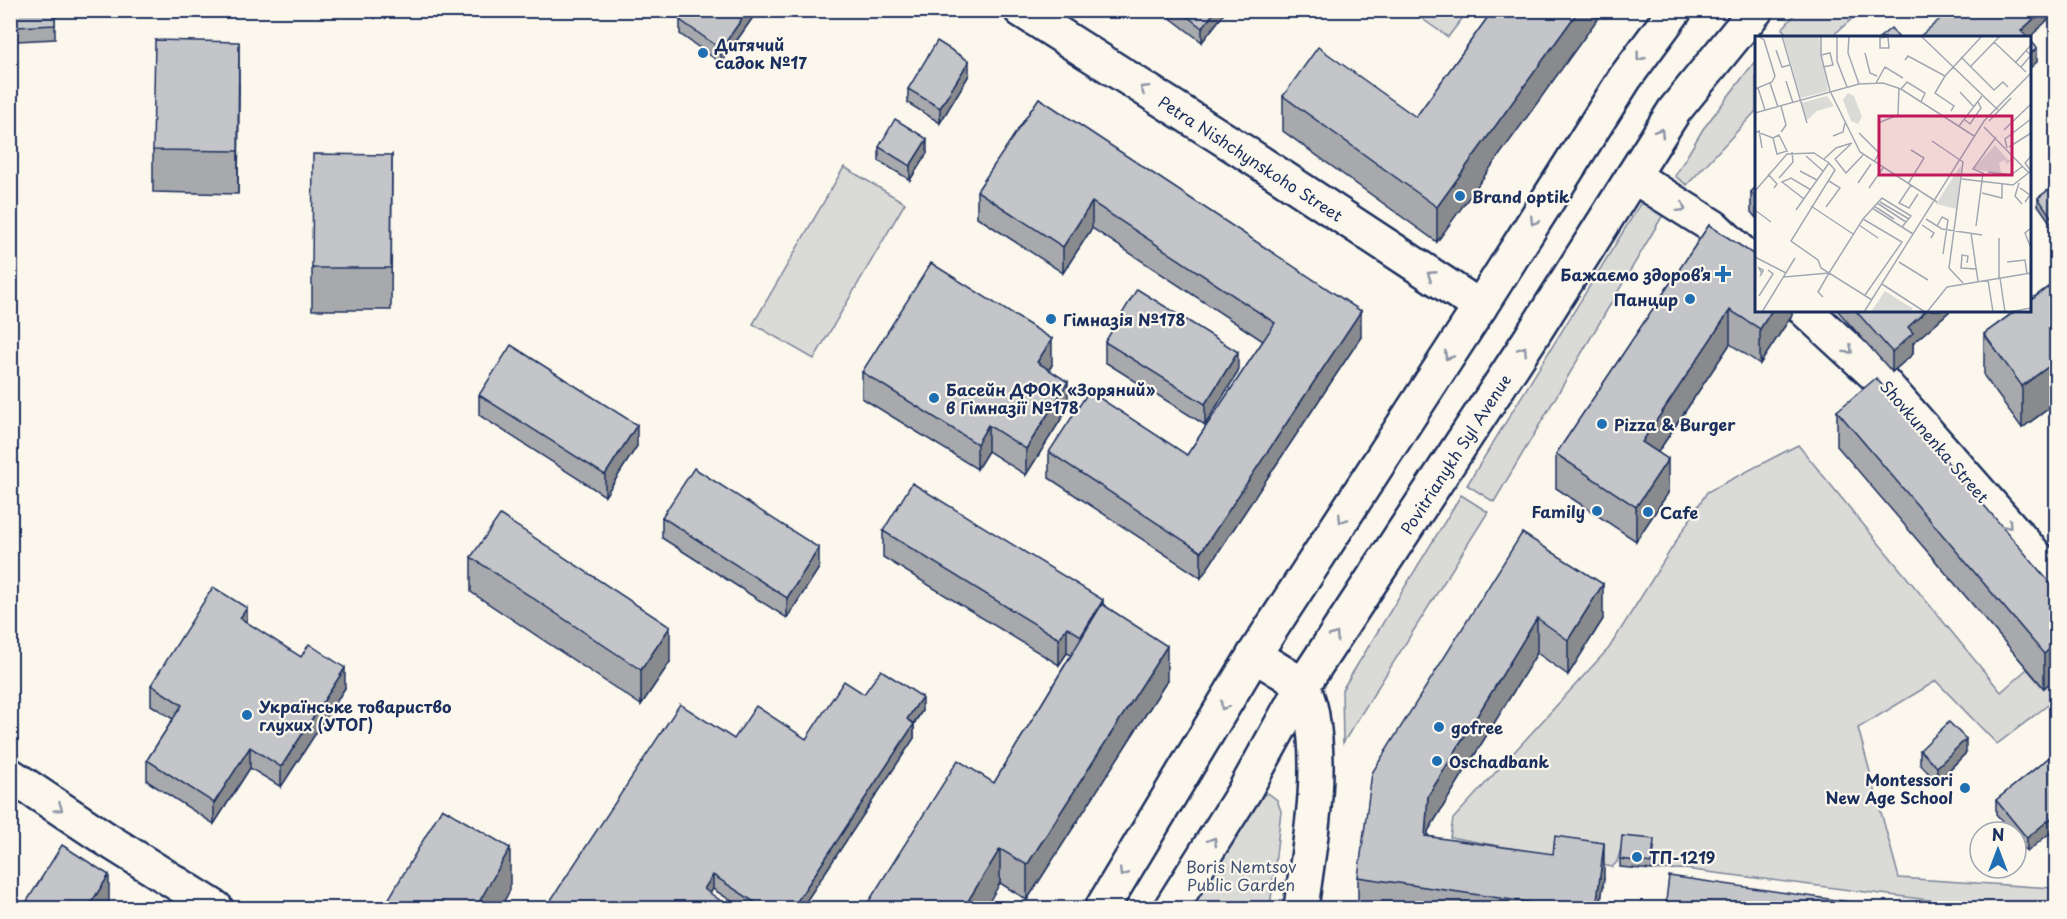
<svg xmlns="http://www.w3.org/2000/svg" width="2067" height="919" font-family="'Playpen Sans',sans-serif">
<style>
.green{fill:#dadad7;stroke:#7a849a;stroke-width:1.5}
.lines{fill:none;stroke-linecap:round;stroke-linejoin:round}
.minor-casing{stroke:#1b2f5e;stroke-width:38}
.primary-casing{stroke:#1b2f5e;stroke-width:38}
.minor{stroke:#fbf7ec;stroke-width:33}
.primary{stroke:#fbf7ec;stroke-width:33}
.wall{fill:#a8a9ad;stroke:#1b2f5e;stroke-width:1.5}
.shaded-wall{fill:#888a8d;stroke:#1b2f5e;stroke-width:1.5}
.building{fill:#c3c5c9;stroke:#1b2f5e;stroke-width:1.5}
.oneway{stroke:#8b93a5}
.poi-dot{fill:#1f6fb2;stroke:#fbf7ec;stroke-width:2}
.labels{text-anchor:middle;dominant-baseline:central;stroke-width:4.5;stroke-linejoin:round;paint-order:stroke}
.poi-label{font-size:16px;font-weight:bold;fill:#1b2f5e;stroke:#fbf7ec;text-anchor:start}
.street-label{font-size:16px;fill:#1b2f5e;stroke:#fbf7ec}
.park-label{font-size:16px;fill:#415176;stroke:#fbf7ec}
.inset-road{fill:none;stroke:#a1a7b3;stroke-width:1.5}
.view{fill:#c2185b;fill-opacity:0.15;stroke:#c2185b;stroke-width:3}
.inset-edge{fill:none;stroke:#1b2f5e;stroke-width:3}
</style>
<rect width="100%" height="100%" fill="#fbf7ec"/>
<filter id="ink" filterUnits="userSpaceOnUse"><feTurbulence type="fractalNoise" baseFrequency=".0167" numOctaves="2"/><feDisplacementMap in="SourceGraphic" scale="12" xChannelSelector="R" yChannelSelector="G"/><feConvolveMatrix kernelMatrix="1 2 1 2 8 2 1 2 1" color-interpolation-filters="sRGB"/></filter>
<g filter="url(#ink)">
<g class="green">
<polygon points="1411,11 1468,10 1468,11 1448,37"/>
<polygon points="1798,11 1798,10 1861,11 1831,37 1790,37 1782,29"/>
<polygon points="1756,60 1756,111 1687,185 1675,176 1703,129"/>
<polygon points="844,167 905,203 814,359 753,324"/>
<polygon points="1642,201 1663,215 1494,502 1467,485"/>
<polygon points="1798,445 2001,692 2027,669 2043,688 2056,677 2056,699 1997,744 1936,681 1858,728 1899,878 2054,888 2056,886 2056,908 1992,908 1684,869 1652,870 1654,847 1622,844 1617,862 1612,867 1450,837 1453,819 1609,648 1707,492"/>
<polygon points="1461,495 1488,512 1343,743 1342,690"/>
<polygon points="1268,793 1277,800 1281,811 1270,908 1182,908 1255,799"/>
</g>
<g class="lines">
<g class="minor-casing">
<g id="minor">
<polyline points="1021,10 1244,152 1480,307"/>
<polyline points="1633,176 1714,227 1756,266"/>
<polyline points="1805,310 1882,381 2056,579"/>
<path d="M1254 655 1303 685C1306 695 1311 705 1312 716 1323 779 1309 846 1301 908"/>
<polyline points="10,775 106,839 216,908"/>
</g>
</g>
<g class="primary-casing">
<g id="primary">
<polyline points="1102,908 1254,655 1480,307 1625,78 1675,10"/>
<polyline points="1171,908 1244,792 1303,685 1530,339 1674,111 1756,10"/>
</g>
</g>
<use href="#minor" class="minor"/>
<use href="#primary" class="primary"/>
</g>
<g class="wall">
<polygon points="16,10 55,10 55,39 17,41"/>
<polygon points="369,10 385,10 375,18"/>
<polygon points="758,10 721,63 680,34 680,20"/>
<polygon points="1160,10 1223,10 1223,15 1202,42"/>
<polygon points="1493,10 1437,242 1283,131 1283,96 1416,117"/>
<polygon points="969,75 940,123 908,103 908,89"/>
<polygon points="239,84 238,194 153,192 153,150"/>
<polygon points="1039,98 1361,337 1201,578 1049,478 1049,452 1187,455 1263,341 1092,228 1063,273 977,217 977,191"/>
<polygon points="879,147 927,153 910,180 879,161"/>
<polygon points="392,155 391,310 312,310 312,268"/>
<polygon points="2056,184 2056,231 2038,205 2038,198"/>
<polygon points="1756,187 1756,218 1751,212 1751,192"/>
<polygon points="1709,225 1792,310 1792,315 1760,364 1730,344 1658,452 1668,493 1636,541 1556,488 1556,454"/>
<polygon points="2056,281 2056,403 2022,428 1984,376 1984,334"/>
<polygon points="1837,310 1951,310 1913,343 1913,354 1892,372"/>
<polygon points="1105,342 1238,372 1205,425 1105,362"/>
<polygon points="1052,365 1049,370 1068,408 1026,475 988,451 977,469 862,398 862,372"/>
<polygon points="479,395 637,446 605,496 479,415"/>
<polygon points="1837,411 2056,590 2056,677 2044,688 1837,446"/>
<polygon points="662,517 819,568 787,618 662,538"/>
<polygon points="883,531 1103,604 1167,681 1027,900 1000,883 994,783 1071,655 1067,653 1059,665 883,557"/>
<polygon points="1522,533 1603,619 1568,675 1537,653 1428,831 1428,836 1604,878 1600,909 1358,909 1358,877"/>
<polygon points="471,557 670,662 641,705 471,592"/>
<polygon points="247,623 345,688 281,787 250,768 214,824 147,781 147,760 173,719 151,705 151,685"/>
<polygon points="864,694 922,711 914,724 914,738 801,909 744,909 713,889 545,909 734,739 806,739"/>
<polygon points="1920,750 1966,753 1937,782 1920,764"/>
<polygon points="2056,752 2027,852 2016,838 2016,832 2011,832 1996,814 1996,800"/>
<polygon points="1654,847 1652,870 1620,867 1620,859"/>
</g>
<g class="shaded-wall">
<polygon points="376,10 385,10 375,18 375,11"/>
<polygon points="748,10 758,10 721,63 721,49"/>
<polygon points="1216,10 1223,10 1223,15 1202,42 1202,28"/>
<polygon points="1579,10 1604,10 1437,242 1437,207"/>
<polygon points="2043,10 2056,10 2056,12 2029,38 2021,38 2021,31"/>
<polygon points="239,42 239,84 238,194 238,151"/>
<polygon points="2037,48 2037,62 2030,68 2030,54"/>
<polygon points="969,61 969,75 940,123 940,108"/>
<polygon points="927,139 927,153 910,180 910,166"/>
<polygon points="1092,202 1092,228 1063,273 1063,247"/>
<polygon points="1730,310 1730,344 1642,476 1642,442"/>
<polygon points="1772,310 1792,310 1792,315 1760,364 1760,329"/>
<polygon points="1927,310 1951,310 1913,343 1913,354 1892,372 1892,352 1908,327"/>
<polygon points="1361,311 1361,337 1201,578 1201,552"/>
<polygon points="1052,339 1052,365 1037,388 1037,362"/>
<polygon points="1238,352 1238,372 1205,425 1205,404"/>
<polygon points="2056,361 2056,403 2022,428 2022,386"/>
<polygon points="1068,382 1068,408 1026,475 1026,449"/>
<polygon points="637,425 637,446 605,496 605,475"/>
<polygon points="988,425 988,451 977,469 977,444"/>
<polygon points="1668,459 1668,493 1636,541 1636,507"/>
<polygon points="819,548 819,568 787,618 787,598"/>
<polygon points="1603,584 1603,619 1568,675 1568,640"/>
<polygon points="1103,600 1103,626 1081,662 1081,636"/>
<polygon points="247,608 247,628 240,618"/>
<polygon points="1537,618 1537,653 1428,831 1425,870 1425,836 1428,796"/>
<polygon points="670,627 670,662 641,705 641,670"/>
<polygon points="1067,627 1067,653 1059,665 1059,639"/>
<polygon points="2056,643 2056,677 2044,688 2044,654"/>
<polygon points="1167,646 1167,681 1027,900 1027,865"/>
<polygon points="345,668 345,688 281,787 281,767"/>
<polygon points="922,697 922,711 907,733 907,719"/>
<polygon points="914,724 914,738 801,909 792,909"/>
<polygon points="1966,739 1966,753 1937,782 1937,767"/>
<polygon points="250,747 250,768 214,824 214,803"/>
<polygon points="2056,814 2056,828 2027,852 2027,838"/>
<polygon points="1604,843 1604,878 1600,909 1596,909"/>
<polygon points="510,848 510,890 500,909 475,909"/>
<polygon points="1000,849 1000,883 985,909 963,909"/>
<polygon points="109,875 109,909 87,909"/>
<polygon points="713,875 713,889 704,903 704,889"/>
</g>
<g class="building">
<polygon points="17,10 55,10 55,25 17,27"/>
<polygon points="686,10 748,10 721,49 680,20"/>
<polygon points="1179,10 1216,10 1202,28"/>
<polygon points="1493,10 1579,10 1437,207 1283,96 1318,47 1416,117"/>
<polygon points="1939,10 2043,10 2021,31 2028,38 1918,38 1939,20 1938,11"/>
<polygon points="1891,28 1899,38 1879,38"/>
<polygon points="155,40 239,42 238,151 153,150"/>
<polygon points="2030,40 2037,48 2030,54"/>
<polygon points="937,41 969,61 940,108 908,89"/>
<polygon points="1039,98 1361,311 1201,552 1049,452 1089,391 1187,455 1275,323 1092,202 1063,247 977,191"/>
<polygon points="895,119 927,139 910,166 879,147"/>
<polygon points="313,154 392,155 391,268 312,268"/>
<polygon points="2056,184 2056,224 2038,198"/>
<polygon points="1756,187 1756,198 1751,192"/>
<polygon points="1709,225 1756,256 1756,310 1772,310 1760,329 1730,310 1642,442 1668,459 1636,507 1556,454"/>
<polygon points="931,263 1052,339 1037,362 1068,382 1026,449 988,425 977,444 862,372"/>
<polygon points="2056,281 2056,361 2022,386 1984,334 2017,310 2030,310 2030,301"/>
<polygon points="1137,289 1238,352 1205,404 1105,342"/>
<polygon points="1855,310 1927,310 1908,327 1913,333 1892,352"/>
<polygon points="511,345 637,425 605,475 479,395"/>
<polygon points="1876,378 2056,590 2056,643 2044,654 1837,411"/>
<polygon points="694,468 819,548 787,598 662,517"/>
<polygon points="912,483 1103,600 1081,636 1067,627 1059,639 883,531"/>
<polygon points="500,515 670,627 641,670 471,557"/>
<polygon points="1522,533 1603,584 1568,640 1537,618 1428,796 1425,836 1553,854 1555,836 1604,843 1596,909 1573,909 1358,877 1372,773"/>
<polygon points="213,587 247,608 240,618 301,657 309,644 345,668 281,767 250,747 214,803 147,760 182,705 151,685"/>
<polygon points="1102,604 1167,646 1027,865 1000,849 963,909 864,909 958,760 994,783"/>
<polygon points="881,670 922,697 907,719 914,724 792,909 765,909 713,875 704,889 733,909 545,909 680,704 734,739 756,706 806,739 844,681 864,694"/>
<polygon points="1949,722 1966,739 1937,767 1920,750"/>
<polygon points="2056,752 2056,814 2027,838 1996,800"/>
<polygon points="442,808 510,848 475,909 387,909 384,907"/>
<polygon points="1622,836 1654,839 1652,863 1620,859"/>
<polygon points="62,845 109,875 87,909 22,909"/>
<polygon points="1669,876 1899,909 1665,909"/>
</g>
<defs><path id="oneway-chevron" d="M-2-3.5L2.5 0L-2 3.5" fill="none" stroke-width="1.6" stroke-linecap="round" stroke-linejoin="round" transform="scale(1.5)"/></defs>
<g class="oneway">
<use href="#oneway-chevron" transform="translate(1640 57) rotate(127)"/>
<use href="#oneway-chevron" transform="translate(1144 89) rotate(-148)"/>
<use href="#oneway-chevron" transform="translate(1660 132) rotate(-58)"/>
<use href="#oneway-chevron" transform="translate(1682 208) rotate(32)"/>
<use href="#oneway-chevron" transform="translate(1534 221) rotate(122)"/>
<use href="#oneway-chevron" transform="translate(1431 275) rotate(-147)"/>
<use href="#oneway-chevron" transform="translate(1523 350) rotate(-57)"/>
<use href="#oneway-chevron" transform="translate(1849 350) rotate(42)"/>
<use href="#oneway-chevron" transform="translate(1448 356) rotate(123)"/>
<use href="#oneway-chevron" transform="translate(1342 519) rotate(123)"/>
<use href="#oneway-chevron" transform="translate(2008 525) rotate(49)"/>
<use href="#oneway-chevron" transform="translate(1335 636) rotate(-57)"/>
<use href="#oneway-chevron" transform="translate(1224 706) rotate(121)"/>
<use href="#oneway-chevron" transform="translate(59 808) rotate(34)"/>
<use href="#oneway-chevron" transform="translate(1213 841) rotate(-58)"/>
<use href="#oneway-chevron" transform="translate(1123 873) rotate(121)"/>
</g>
</g>
<g class="poi-dot">
<circle cx="703" cy="53" r="6"/>
<circle cx="1460" cy="196" r="6"/>
<path d="M1720 265h6v6h6v6h-6v6h-6v-6h-6v-6h6z"/>
<circle cx="1690" cy="299" r="6"/>
<circle cx="1051" cy="319" r="6"/>
<circle cx="934" cy="398" r="6"/>
<circle cx="1602" cy="424" r="6"/>
<circle cx="1597" cy="511" r="6"/>
<circle cx="1648" cy="512" r="6"/>
<circle cx="247" cy="715" r="6"/>
<circle cx="1439" cy="727" r="6"/>
<circle cx="1437" cy="761" r="6"/>
<circle cx="1965" cy="788" r="6"/>
<circle cx="1637" cy="857" r="6"/>
</g>
<g class="labels">
<g class="poi-label">
<text x="715" y="44">Дитячий<tspan x="715" dy="18">садок №17</tspan></text>
<text x="1472" y="196">Brand optik</text>
<text x="1711" y="274" text-anchor="end">Бажаємо здоровʼя</text>
<text x="1678" y="299" text-anchor="end">Панцир</text>
<text x="1063" y="319">Гімназія №178</text>
<text x="946" y="389">Басейн ДФОК «Зоряний»<tspan x="946" dy="18">в Гімназії №178</tspan></text>
<text x="1614" y="424">Pizza &amp; Burger</text>
<text x="1585" y="511" text-anchor="end">Family</text>
<text x="1660" y="512">Cafe</text>
<text x="259" y="706">Українське товариство<tspan x="259" dy="18">глухих (УТОГ)</tspan></text>
<text x="1451" y="727">gofree</text>
<text x="1449" y="761">Oschadbank</text>
<text x="1953" y="779" text-anchor="end">Montessori<tspan x="1953" dy="18">New Age School</tspan></text>
<text x="1649" y="857">ТП-1219</text>
</g>
<g class="street-label">
<text transform="translate(1251 158) rotate(33)">Petra Nishchynskoho Street</text>
<text transform="translate(1935 441) rotate(49)">Shovkunenka Street</text>
<text transform="translate(1455 454) rotate(-57)">Povitrianykh Syl Avenue</text>
</g>
<g class="park-label">
<text x="1241" y="866">Boris Nemtsov<tspan x="1241" dy="18">Public Garden</tspan></text>
</g>
</g>
<g transform="translate(1755 36)">
<rect width="276" height="276" fill="#fbf7ec"/>
<path d="M28 0H64L73 55 46 62ZM93 57 99 60 107 81 103 88 96 85 88 64ZM72 60 79 70 62 75 52 84 46 67ZM240 109 253 124 259 123 252 128 249 124 244 127 246 136 256 139 218 133ZM206 131 202 173 181 168 204 132ZM130 255 150 268 158 272 155 276H116Z" fill="#dadad7"/>
<path class="inset-road" d="M27 0 52 87M66 0V19L75 55 105 116 182 166M82 0V25L92 51M94 0 93 17 104 48M125 0V12H134L133 1 125 2M166 0 243 74M239 6 271 36M21 14 27 31 35 29M110 17 115 37 122 40M66 19 75 17 78 29 68 31M206 21 239 54 248 46 253 51M150 24 153 20 190 40 227 0M260 27 276 9M216 30 245 0M266 31 276 19 271 15M190 40 180 57 199 70 196 75M31 45 38 67M15 47 23 71M121 47 130 31 148 42M3 52 10 74M0 53 17 46 20 40 9 4 3 0M146 53 152 46 170 57 166 66M205 56 219 71M0 77 104 48 128 47 146 53 219 100M209 83 215 88 226 72 223 66M234 85 256 62M123 87 143 79 144 52M204 90 227 60M229 91 274 137M4 94 7 112M249 94 276 68M0 95 18 102 24 99 32 115 22 118 18 102M26 96 31 89 26 70M104 97 124 117 119 126M78 100 88 96 90 87M177 105 208 126 194 232 208 247M96 108 80 123 91 137 108 119M254 111 276 97M252 112 250 103 276 83M51 120 68 135M276 120 270 127 276 135M69 123 81 112 97 107M45 135 62 144M233 136 256 139 268 130M13 138 22 148 19 152M24 142 38 126 37 116M207 143 258 149 276 135M103 147 116 128M264 147 260 160 267 168M153 148 169 122 156 114M156 149 144 167 154 172 163 158M114 152 128 132M265 152 275 159 270 166M0 155 32 118 59 117 74 127 80 134 36 205 63 224 66 232 117 264M227 157 247 162V148M49 163 27 146 36 142 56 154M125 166 154 183M122 167 151 186M56 170 98 198M119 170 139 183M71 171 85 152 74 145M117 172 158 198M0 174 16 186M41 174 74 127M108 183 147 206 110 259M171 183 187 193 227 199M104 189 123 202M167 189 179 197 176 202M182 190 187 181 193 184 188 218M221 190 228 137 218 133 241 101M276 192 270 197 276 212M216 197 223 245M244 202V242M0 221 31 237M144 226 173 244M252 226 270 224 272 238M212 227 213 220 207 219 206 232 221 233M5 240 8 235V234L4 232 7 238M29 241 74 237M245 242 250 276M233 244 238 276M127 248 170 276M4 260 18 238 13 234M68 261 63 256 74 237 108 183 127 162 156 180 147 191M7 276 40 222M109 276 229 85 276 37M172 276 192 251 276 237M254 276 276 272"/>
<path class="view" d="M124 80H257V139H124Z"/>
<rect width="276" height="276" class="inset-edge"/>
</g>
<rect width="2067" height="919" fill="none" stroke="#fbf7ec" stroke-width="36"/>
<rect x="18" y="18" width="2031" height="883" fill="none" stroke="#1b2f5e" stroke-width="2" filter="url(#ink)"/>
<g transform="translate(1998 850)"><circle r="28" fill="#fbf7ec" stroke="#a1a7b3" stroke-width="1.5"/>
<path d="M0-4.5L10 22L0 15L-10 22Z" fill="#1f6fb2"/>
<text y="-9" font-size="16" font-weight="bold" text-anchor="middle" fill="#1b2f5e">N</text>
</g>
</svg>
